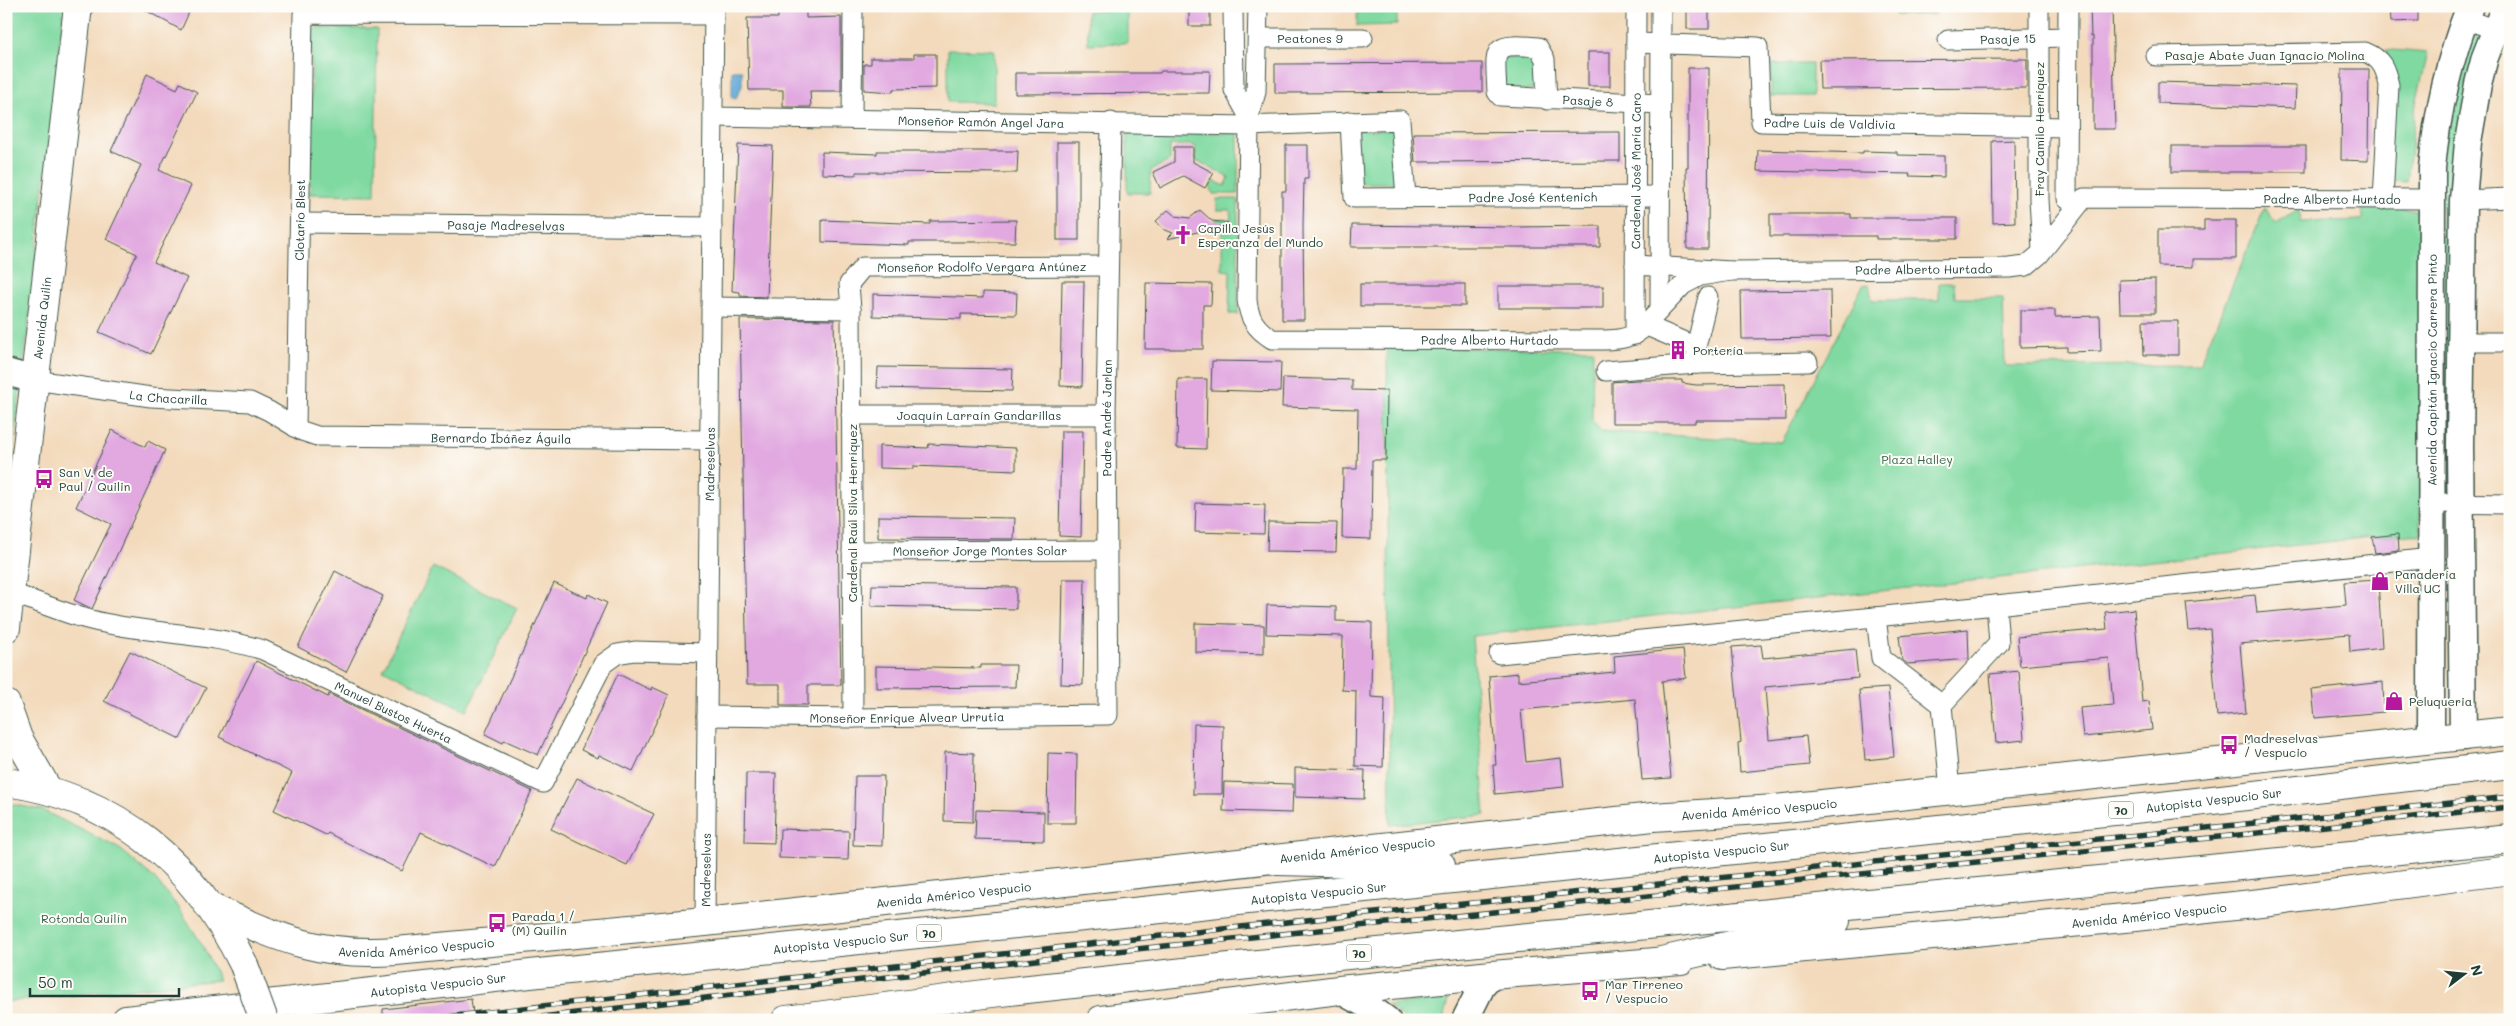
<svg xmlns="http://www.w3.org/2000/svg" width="2516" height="1026" font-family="Mali,sans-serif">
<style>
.green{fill:#7fd9a0;stroke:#4f8b6a}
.water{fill:#64aada;stroke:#427487}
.building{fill:#e1a9e0}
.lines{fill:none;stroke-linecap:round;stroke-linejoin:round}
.street-casing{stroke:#3f5548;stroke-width:21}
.secondary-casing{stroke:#3f5548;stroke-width:29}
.primary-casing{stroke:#3f5548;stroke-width:30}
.highway-casing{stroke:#3f5548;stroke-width:30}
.street{stroke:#fff;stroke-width:19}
.secondary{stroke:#fff;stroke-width:26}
.primary{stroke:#fff;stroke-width:28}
.highway{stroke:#fff;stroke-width:28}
.rail-casing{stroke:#1f3d34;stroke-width:5.5}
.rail{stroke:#fdfcf7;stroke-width:4;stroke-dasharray:11;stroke-linecap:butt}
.primary-bridge-casing{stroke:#3f5548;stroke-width:30;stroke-linecap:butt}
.primary-bridge{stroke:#fff;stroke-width:28}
.labels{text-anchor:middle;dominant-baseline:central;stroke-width:4;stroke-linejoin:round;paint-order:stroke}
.shield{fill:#fdfcf7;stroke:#62766e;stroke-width:1}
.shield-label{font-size:11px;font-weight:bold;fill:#1f3d34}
.street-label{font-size:12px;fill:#1f3d34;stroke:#fdfcf7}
.poi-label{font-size:12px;fill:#1f3d34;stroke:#fdfcf7;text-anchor:start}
.park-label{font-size:12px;fill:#37644f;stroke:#fdfcf7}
</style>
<rect width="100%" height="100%" fill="#fdfcf7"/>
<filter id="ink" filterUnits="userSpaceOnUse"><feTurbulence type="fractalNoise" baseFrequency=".02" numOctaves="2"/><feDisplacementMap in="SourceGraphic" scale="10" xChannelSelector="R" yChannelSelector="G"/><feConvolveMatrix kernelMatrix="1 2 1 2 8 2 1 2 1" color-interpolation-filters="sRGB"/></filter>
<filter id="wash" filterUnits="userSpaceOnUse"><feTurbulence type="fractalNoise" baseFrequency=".0096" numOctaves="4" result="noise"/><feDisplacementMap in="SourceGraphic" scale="20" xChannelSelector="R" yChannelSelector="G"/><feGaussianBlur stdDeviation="1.12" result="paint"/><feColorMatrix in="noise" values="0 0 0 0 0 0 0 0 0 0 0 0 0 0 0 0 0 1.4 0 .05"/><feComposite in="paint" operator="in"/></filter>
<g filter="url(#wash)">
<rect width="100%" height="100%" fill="#f3dabc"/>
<g class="green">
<polygon points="6,6 64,6 26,345 6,498"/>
<polygon points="1357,6 1397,6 1397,25 1357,26"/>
<polygon points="1895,6 1936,6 1936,14 1895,15"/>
<polygon points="1087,11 1128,11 1128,43 1088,44"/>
<polygon points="312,28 377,29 375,195 310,194"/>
<polygon points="2470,29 2481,33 2448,490 2442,489 2441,151"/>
<polygon points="948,49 994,50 994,103 948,102"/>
<polygon points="2394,50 2428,53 2416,103 2407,182 2389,181 2386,51"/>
<rect x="1495" y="58" width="41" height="32"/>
<rect x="1771" y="64" width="41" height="32"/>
<polygon points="1395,129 1396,183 1358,183 1357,130"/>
<polygon points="1127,133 1238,133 1238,194 1213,194 1210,185 1214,181 1225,186 1229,178 1196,160 1195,145 1170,145 1170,161 1151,170 1150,193 1127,193"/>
<polygon points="1217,199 1238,199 1238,314 1229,314 1230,271 1222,270 1222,225 1216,224 1216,219 1231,219 1230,210 1217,210"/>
<polygon points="2400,207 2420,211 2420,535 2398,534 2372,537 1472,636 1485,815 1390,825 1387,348 1593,349 1592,421 1601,431 1782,442 1863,285 1869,284 1872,300 1939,300 1939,283 1954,283 1955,298 2003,298 2005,366 2199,365 2265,208 2276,223 2299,210 2300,222 2362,220 2362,208"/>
<polygon points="433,567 517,608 467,711 383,669"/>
<polygon points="6,803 42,810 120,849 153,877 179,908 203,946 219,980 6,1002"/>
<polygon points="1448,999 1443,1020 1406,1020 1387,1005"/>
</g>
<g class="water">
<rect x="814" y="6" width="22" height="7"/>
<polygon points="732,70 742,70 742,86 736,98 732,98"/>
</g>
<g id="blocks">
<g class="building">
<polygon points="138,6 192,6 181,30"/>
<polygon points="778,6 806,6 806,18 841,17 841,91 810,91 811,107 783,107 783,90 749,90 747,18 778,18"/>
<rect x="1189" y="6" width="21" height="20"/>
<rect x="1687" y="6" width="22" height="23"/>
<polygon points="2090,6 2112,6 2115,129 2093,129 2093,36 2091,36"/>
<polygon points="2390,6 2418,6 2418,21 2391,22"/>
<rect x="1588" y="52" width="22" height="34"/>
<polygon points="914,54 936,54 936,88 893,89 893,92 864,90 864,64 871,64 871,58 914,58"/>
<polygon points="2027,59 2027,88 1820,89 1819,60"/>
<polygon points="1482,63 1482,92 1275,93 1275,64"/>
<polygon points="1688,68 1709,68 1708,249 1687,249 1686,167 1688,167"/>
<polygon points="2342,69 2369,69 2368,161 2341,160"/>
<polygon points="1161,71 1210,71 1209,93 1015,94 1015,73 1160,73"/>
<polygon points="147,74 177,89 180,83 197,92 159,170 191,186 154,262 187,278 151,354 99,332 137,254 106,239 141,165 111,151"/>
<polygon points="2158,82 2296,86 2295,108 2158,103"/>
<polygon points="1620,132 1620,161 1415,162 1413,133"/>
<polygon points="2014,140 2015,222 1993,223 1992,141"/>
<rect x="1057" y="142" width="22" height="98"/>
<polygon points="738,145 773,146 767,297 740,296 740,292 732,291"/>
<polygon points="1286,145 1308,145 1308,179 1304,179 1303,225 1304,320 1282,320 1282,191 1286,191"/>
<rect x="2172" y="146" width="134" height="26"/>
<polygon points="1174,147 1193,147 1193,162 1214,173 1205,188 1183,176 1160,188 1153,172 1174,162"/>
<polygon points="1758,150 1863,153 1863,151 1897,152 1897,155 1944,156 1944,177 1909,176 1910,174 1757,171"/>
<polygon points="877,151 1018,151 1017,173 856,172 856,175 822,174 822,152 877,154"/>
<polygon points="1168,210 1175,216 1190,218 1200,210 1212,221 1228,223 1228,225 1167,239 1173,233 1163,229 1156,221"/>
<polygon points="1770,214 1851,214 1851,218 1957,218 1957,239 1876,239 1876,236 1770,236"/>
<polygon points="822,220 930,224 930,221 1016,220 1015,242 909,242 909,245 822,242"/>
<polygon points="2204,220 2236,220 2236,259 2193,259 2193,267 2158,266 2158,230 2204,230"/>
<polygon points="1352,225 1514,227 1600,226 1600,247 1351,247"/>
<polygon points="2155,279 2155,313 2120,313 2119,280"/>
<polygon points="1062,281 1084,281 1082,387 1060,386"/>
<polygon points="1146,283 1212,284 1211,305 1203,305 1203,349 1145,349"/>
<rect x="1360" y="284" width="105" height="22"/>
<rect x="1498" y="286" width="105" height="22"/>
<polygon points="1830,290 1831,338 1742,339 1741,291"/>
<polygon points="983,292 1017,293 1016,315 961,314 961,319 873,316 873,294 983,298"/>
<polygon points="2020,310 2055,310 2055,317 2100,316 2101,351 2067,352 2067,347 2020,348"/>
<polygon points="740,319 834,320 841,685 808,685 808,705 780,705 780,684 747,684"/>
<polygon points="2143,321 2178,321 2178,355 2144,355"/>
<polygon points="1212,361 1281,362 1280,392 1211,390"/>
<polygon points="878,367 1013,369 1012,391 877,388"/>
<polygon points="1283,378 1352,380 1352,390 1387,391 1386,460 1372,460 1371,539 1342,538 1343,469 1357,469 1358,409 1282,407"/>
<polygon points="1178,379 1207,379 1206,449 1177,448"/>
<polygon points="1636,380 1682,380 1682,383 1696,385 1785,384 1786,420 1695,420 1695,423 1612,423 1612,382"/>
<polygon points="112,430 145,447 148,441 165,450 92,609 74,600 111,524 76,507"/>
<polygon points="1061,431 1083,431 1081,537 1059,536"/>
<polygon points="929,444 1016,448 1016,470 913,466 913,469 879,468 879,446 928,448"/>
<polygon points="1196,503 1265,505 1264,534 1195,532"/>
<polygon points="878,516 1015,518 1014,539 878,538"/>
<polygon points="1268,522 1337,523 1336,552 1267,551"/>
<polygon points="2398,534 2399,550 2375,553 2372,537"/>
<polygon points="335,571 383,596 346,672 298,647"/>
<polygon points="1063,579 1085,579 1083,685 1061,684"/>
<polygon points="2378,580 2382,648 2350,652 2349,634 2240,644 2246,713 2217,716 2210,629 2189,631 2186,602 2255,595 2257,613 2346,605 2344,582"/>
<polygon points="554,583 587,598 588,594 607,603 538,755 504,740 503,743 485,734"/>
<polygon points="872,585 1016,587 1016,609 871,606"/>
<polygon points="1267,605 1336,607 1336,621 1372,622 1371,697 1385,698 1383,767 1355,766 1356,691 1342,690 1343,636 1266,634"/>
<polygon points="2134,609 2142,702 2149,701 2152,730 2083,737 2080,708 2113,705 2109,658 2020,666 2017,637 2107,629 2105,612"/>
<polygon points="1195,623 1264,625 1264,654 1195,652"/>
<polygon points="1968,629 1969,659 1908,664 1902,660 1899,636"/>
<polygon points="1761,645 1763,658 1855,649 1858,678 1765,687 1769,740 1806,736 1809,765 1740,772 1738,743 1741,742 1732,647"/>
<polygon points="1683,649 1686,678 1662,681 1671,778 1642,780 1635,699 1521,710 1526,762 1561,758 1564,787 1495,794 1493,765 1496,765 1489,676 1518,673 1518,681 1615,672 1614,656"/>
<polygon points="130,651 206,688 180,739 104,701"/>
<polygon points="256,661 328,697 329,694 532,791 495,867 421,832 402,871 328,833 326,835 274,810 292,773 219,737"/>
<polygon points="981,665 1016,665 1015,687 876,688 876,666 981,668"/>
<polygon points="2019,671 2024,740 1996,743 1990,674"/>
<polygon points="618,674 651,690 652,687 669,695 633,771 599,755 598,758 581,750"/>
<polygon points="2383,682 2384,712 2315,718 2312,690"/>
<polygon points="1888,688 1894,757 1865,760 1859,690"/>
<polygon points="1194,724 1223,725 1222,794 1193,794"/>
<polygon points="945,752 974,753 973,822 944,821"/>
<polygon points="1048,753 1077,754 1076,823 1047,823"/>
<polygon points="1295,768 1365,770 1364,799 1295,797"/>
<polygon points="746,773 776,773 774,843 745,842"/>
<polygon points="855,776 884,776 882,846 853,845"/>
<polygon points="577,778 654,814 627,865 551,829"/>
<polygon points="1224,782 1293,784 1292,813 1223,811"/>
<polygon points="976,810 1044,812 1044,841 975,839"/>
<polygon points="780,829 849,831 848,860 779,858"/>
<polygon points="471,999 474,1020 383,1020 383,1009"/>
</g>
</g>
</g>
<g filter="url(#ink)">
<use href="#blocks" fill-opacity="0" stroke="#3f5548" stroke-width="1"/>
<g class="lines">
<g class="street-casing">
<g id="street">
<polyline points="1233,6 1234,90 1249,117"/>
<path id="s1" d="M1258 6 1256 92 1249 117 1247 300C1249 319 1256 329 1272 339L1591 340C1608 340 1627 341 1641 330L1683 285 1700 276 1731 271"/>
<polyline points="2039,6 2039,199 2042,251"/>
<polyline points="2465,19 2510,35"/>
<path id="s2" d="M1258 38H1363"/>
<path id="s3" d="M1948 40 2067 37"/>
<path id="s4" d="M1636 43 1758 47 1761 122 2067 127"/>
<path d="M2156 56 2365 52C2382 59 2385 68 2389 85L2383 200"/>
<path id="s5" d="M1547 100 1545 59 1538 47C1490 43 1495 47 1497 92L1500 96 1660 104"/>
<path id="s6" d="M713 117 1249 126 1400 120 1406 197"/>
<polyline points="852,119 853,6"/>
<path id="s7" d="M1350 121 1354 198 1660 196"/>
<polyline points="2067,199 2068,6"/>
<polyline points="2463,200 2510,198"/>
<path id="s8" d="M300 223 712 227"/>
<path id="s9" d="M1635 265 1731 271 2009 268 2026 266 2039 255 2084 198 2430 199"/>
<polyline points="711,307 851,309"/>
<polyline points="1660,309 1661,6"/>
<polyline points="1645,325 1696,347 1697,364 1808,362"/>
<path id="s10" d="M1635 335 1636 6"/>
<polyline points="2460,342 2510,342"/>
<polyline points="1696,347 1708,297"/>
<polyline points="1606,371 1697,364"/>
<path id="s11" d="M35 380 151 397 250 402 269 411 302 431 317 436 710 440"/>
<path id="s12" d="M851 415H1106"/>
<path id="s13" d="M296 428 303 14 714 15"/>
<polyline points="2430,503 2510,504"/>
<path id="s14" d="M852 551 1107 550"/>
<path id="s15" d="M9 592C41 603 72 617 104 623 157 634 212 634 263 650L543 783 603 664 617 654 635 651 707 653"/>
<polyline points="1876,617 1881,658 1942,705"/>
<polyline points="1499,654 1996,605 2431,558"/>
<path id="s16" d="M707 716 853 718 1108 715 1106 415 1111 122"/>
<path id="s17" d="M853 718 851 309 849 284 863 267 1108 266"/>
<polyline points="1950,790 1942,705 1999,643 1996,605"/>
<path id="s18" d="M705 922 714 6"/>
</g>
</g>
<g class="secondary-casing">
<g id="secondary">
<polyline points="6,372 35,380"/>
<polyline points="2463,737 2460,446 2463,200 2468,142 2478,84 2485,57 2505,6"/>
<path id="s19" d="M2431 740 2432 168C2437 112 2449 59 2470 6"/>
<polyline points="1339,990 1365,1004 1387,1020"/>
<polyline points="1465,1020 1482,986 1492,975"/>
</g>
</g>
<g class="primary-casing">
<g id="primary">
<path id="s20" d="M6 628 78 6"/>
<polyline points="6,704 18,738 48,790"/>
<path d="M6 782C118 797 195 866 244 965"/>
<path id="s21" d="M212 908C280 938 319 957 396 951L705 922 1653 817 1775 809 2510 731"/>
<path id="s22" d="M1722 956 2135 917 2270 902 2510 870"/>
<polyline points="1101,1020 1339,990 1492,975 1681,960"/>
</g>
</g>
<g class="highway-casing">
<g id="highway">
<polyline points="1277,861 1441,865"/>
<polyline points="1657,962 1836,921"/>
<path id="s23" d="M126 1020 539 973 2153 807 2510 765"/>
<polyline points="786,1020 992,993 1248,965 2510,839"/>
</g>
</g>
<use href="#street" class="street"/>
<use href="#secondary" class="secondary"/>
<use href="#primary" class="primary"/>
<use href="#highway" class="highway"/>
<g class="rail-casing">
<g id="rail">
<polyline points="419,1020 1258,925 2510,797"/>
<polyline points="515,1020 1088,954 2510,807"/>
</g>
</g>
<use href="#rail" class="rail"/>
<g class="primary-bridge-casing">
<polyline id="primary-bridge" points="244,965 264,1020"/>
</g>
<use href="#primary-bridge" class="primary-bridge"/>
</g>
</g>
<defs>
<g id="church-bare" transform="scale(1.5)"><path d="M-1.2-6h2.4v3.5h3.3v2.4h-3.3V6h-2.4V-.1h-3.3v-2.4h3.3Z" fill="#b5179e" stroke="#fdfcf7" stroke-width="2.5" paint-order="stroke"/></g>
<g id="building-bare" transform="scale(1.5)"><path d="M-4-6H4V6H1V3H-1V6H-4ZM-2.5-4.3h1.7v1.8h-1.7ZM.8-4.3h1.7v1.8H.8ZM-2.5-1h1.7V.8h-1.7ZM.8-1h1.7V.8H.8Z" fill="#b5179e" stroke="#fdfcf7" stroke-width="2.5" paint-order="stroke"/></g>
<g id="bus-bare" transform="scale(1.5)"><path d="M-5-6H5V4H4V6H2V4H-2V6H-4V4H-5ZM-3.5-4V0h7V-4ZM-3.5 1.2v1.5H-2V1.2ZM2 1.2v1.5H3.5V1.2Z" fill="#b5179e" stroke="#fdfcf7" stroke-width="2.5" paint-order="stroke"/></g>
<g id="shop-bare" transform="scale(1.5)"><path d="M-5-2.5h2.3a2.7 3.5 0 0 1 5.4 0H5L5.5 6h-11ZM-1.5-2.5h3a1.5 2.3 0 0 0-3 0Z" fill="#b5179e" stroke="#fdfcf7" stroke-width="2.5" paint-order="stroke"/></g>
</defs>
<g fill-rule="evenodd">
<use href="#church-bare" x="1183" y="235"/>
<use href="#building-bare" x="1678" y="350"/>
<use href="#bus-bare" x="44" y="479"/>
<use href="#shop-bare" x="2380" y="581"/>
<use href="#shop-bare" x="2394" y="701"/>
<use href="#bus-bare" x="2229" y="745"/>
<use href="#bus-bare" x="497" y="923"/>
<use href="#bus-bare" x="1590" y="991"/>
</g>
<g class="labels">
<g class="shield">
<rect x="2108.5" y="801.5" width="25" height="17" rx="4"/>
<rect x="916.5" y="924.5" width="25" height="17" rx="4"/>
<rect x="1346.5" y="944.5" width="25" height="17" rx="4"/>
</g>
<g class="shield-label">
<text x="2121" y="810">70</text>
<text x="929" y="933">70</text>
<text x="1359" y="953">70</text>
</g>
<g class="street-label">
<text stroke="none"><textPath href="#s2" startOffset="52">Peatones 9</textPath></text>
<text stroke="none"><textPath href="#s3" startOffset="60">Pasaje 15</textPath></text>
<text x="2265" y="55">Pasaje Abate Juan Ignacio Molina</text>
<text stroke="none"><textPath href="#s5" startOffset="230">Pasaje 8</textPath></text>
<text stroke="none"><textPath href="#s6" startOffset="268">Monseñor Ramón Angel Jara</textPath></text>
<text stroke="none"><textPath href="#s4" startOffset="266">Padre Luis de Valdivia</textPath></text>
<text transform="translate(2039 129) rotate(-90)">Fray Camilo Henríquez</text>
<text stroke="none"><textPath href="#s10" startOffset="164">Cardenal José María Caro</textPath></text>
<text stroke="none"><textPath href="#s7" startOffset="256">Padre José Kentenich</textPath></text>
<text stroke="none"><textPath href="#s9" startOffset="729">Padre Alberto Hurtado</textPath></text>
<text stroke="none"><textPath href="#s13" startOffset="208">Clotario Blest</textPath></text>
<text stroke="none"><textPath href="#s8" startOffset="206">Pasaje Madreselvas</textPath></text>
<text stroke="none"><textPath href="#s17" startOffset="575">Monseñor Rodolfo Vergara Antúnez</textPath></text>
<text stroke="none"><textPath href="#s9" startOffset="289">Padre Alberto Hurtado</textPath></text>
<text stroke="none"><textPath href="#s20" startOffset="312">Avenida Quilín</textPath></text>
<text stroke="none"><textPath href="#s1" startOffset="561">Padre Alberto Hurtado</textPath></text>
<text stroke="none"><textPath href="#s19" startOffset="370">Avenida Capitán Ignacio Carrera Pinto</textPath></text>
<text stroke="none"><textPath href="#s11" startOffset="135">La Chacarilla</textPath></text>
<text stroke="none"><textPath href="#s12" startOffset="128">Joaquín Larraín Gandarillas</textPath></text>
<text stroke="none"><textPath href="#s16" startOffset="698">Padre André Jarlan</textPath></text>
<text stroke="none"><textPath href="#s11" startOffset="476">Bernardo Ibáñez Águila</textPath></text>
<text stroke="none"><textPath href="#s18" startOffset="458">Madreselvas</textPath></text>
<text transform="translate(852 513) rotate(-90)">Cardenal Raúl Silva Henríquez</text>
<text stroke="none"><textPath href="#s14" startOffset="128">Monseñor Jorge Montes Solar</textPath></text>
<text stroke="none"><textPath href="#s15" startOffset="406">Manuel Bustos Huerta</textPath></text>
<text stroke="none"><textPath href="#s16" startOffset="200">Monseñor Enrique Alvear Urrutia</textPath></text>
<text stroke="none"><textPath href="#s23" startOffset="2099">Autopista Vespucio Sur</textPath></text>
<text stroke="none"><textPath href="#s21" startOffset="1562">Avenida Américo Vespucio</textPath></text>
<text stroke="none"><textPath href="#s23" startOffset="1604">Autopista Vespucio Sur</textPath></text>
<text stroke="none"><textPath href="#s21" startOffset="1158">Avenida Américo Vespucio</textPath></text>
<text stroke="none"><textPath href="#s18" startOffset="52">Madreselvas</textPath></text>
<text stroke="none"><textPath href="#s23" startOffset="1199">Autopista Vespucio Sur</textPath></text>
<text stroke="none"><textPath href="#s21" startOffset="752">Avenida Américo Vespucio</textPath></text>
<text stroke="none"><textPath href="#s22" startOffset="429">Avenida Américo Vespucio</textPath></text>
<text stroke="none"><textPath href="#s23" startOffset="719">Autopista Vespucio Sur</textPath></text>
<text stroke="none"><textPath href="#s21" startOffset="212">Avenida Américo Vespucio</textPath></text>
<text stroke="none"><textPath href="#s23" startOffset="314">Autopista Vespucio Sur</textPath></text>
</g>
<g class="poi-label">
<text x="1198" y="228">Capilla Jesús<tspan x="1198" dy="14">Esperanza del Mundo</tspan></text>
<text x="1693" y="350">Portería</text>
<text x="59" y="472">San V. de<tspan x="59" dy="14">Paul / Quilin</tspan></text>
<text x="2395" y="574">Panadería<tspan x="2395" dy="14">Villa UC</tspan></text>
<text x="2409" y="701">Peluqueria</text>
<text x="2244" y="738">Madreselvas<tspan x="2244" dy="14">/ Vespucio</tspan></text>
<text x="512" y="916">Parada 1 /<tspan x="512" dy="14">(M) Quilín</tspan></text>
<text x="1605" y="984">Mar Tirreneo<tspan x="1605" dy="14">/ Vespucio</tspan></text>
</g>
<g class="park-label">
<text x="1917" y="459">Plaza Halley</text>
<text x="84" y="918">Rotonda Quilín</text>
</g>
</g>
<rect width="2516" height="1026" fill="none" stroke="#fdfcf7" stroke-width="25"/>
<g transform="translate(2464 974) rotate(74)" stroke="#fdfcf7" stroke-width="4" paint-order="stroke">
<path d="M0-4L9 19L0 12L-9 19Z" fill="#1f3d34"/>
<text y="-8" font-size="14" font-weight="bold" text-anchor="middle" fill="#1f3d34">N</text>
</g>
<path d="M30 988v8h149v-8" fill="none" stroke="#1f3d34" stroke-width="2.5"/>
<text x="38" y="988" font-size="15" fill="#1f3d34" stroke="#fdfcf7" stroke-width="4" paint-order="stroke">50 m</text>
</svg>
